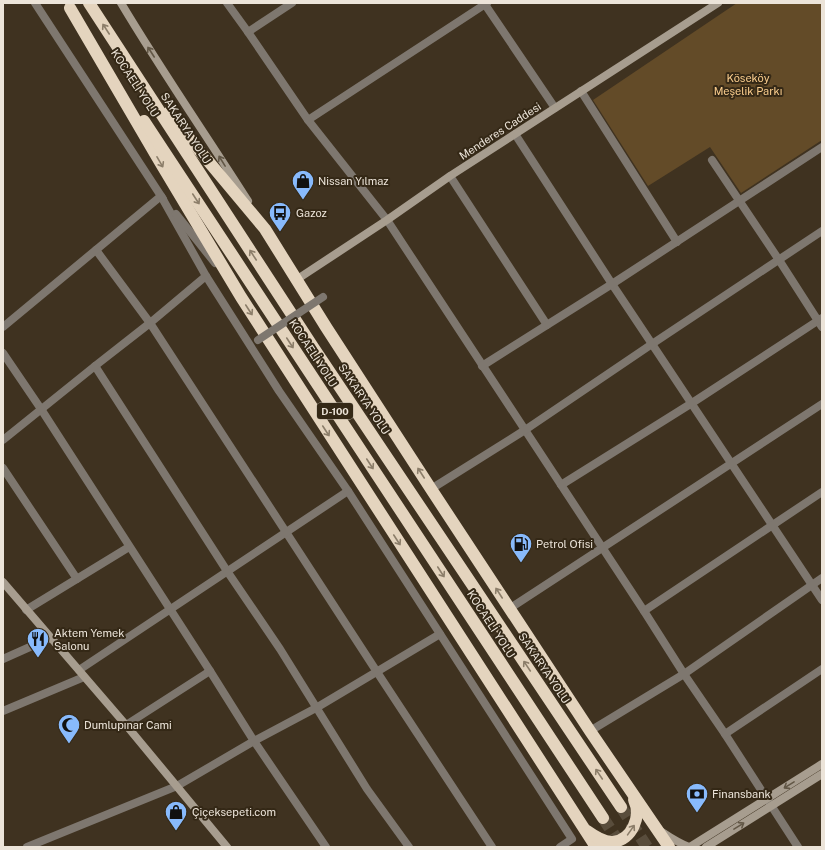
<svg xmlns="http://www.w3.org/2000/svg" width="825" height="850" font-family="'Public Sans',sans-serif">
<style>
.green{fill:#634b28}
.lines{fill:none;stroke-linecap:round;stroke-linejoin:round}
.highway-tunnel{stroke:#594d3c;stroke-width:12;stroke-dasharray:12 6;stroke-linecap:butt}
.street{stroke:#7e776f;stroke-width:8}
.secondary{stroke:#a79d8f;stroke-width:8}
.highway{stroke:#e4d4be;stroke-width:12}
.street-bridge{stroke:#7e776f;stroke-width:8}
.oneway{stroke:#8c7e6a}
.oneway2{stroke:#625746}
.labels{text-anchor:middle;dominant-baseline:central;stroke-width:4;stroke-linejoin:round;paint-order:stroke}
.shield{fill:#342816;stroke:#b5ac9e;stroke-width:1}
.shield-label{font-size:10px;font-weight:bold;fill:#ece4d9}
.park-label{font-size:11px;fill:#facd8d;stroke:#342816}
.street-label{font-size:11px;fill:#ece4d9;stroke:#342816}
.poi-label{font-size:11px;fill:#ece4d9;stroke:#342816;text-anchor:start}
</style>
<rect width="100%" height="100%" fill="#3f3220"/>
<polygon class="green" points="737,3 822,3 822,140 741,193 710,147 648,186 593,100"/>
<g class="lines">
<g class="highway-tunnel">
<polyline points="621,807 647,847"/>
<polyline points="603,818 622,847"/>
</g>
<g class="street">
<polyline points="35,3 161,196 206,276 279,391 348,491 572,839 560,847"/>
<polyline points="227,3 248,32 308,120 387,220 644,611 684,674 725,734 798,847"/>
<polyline points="484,3 555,108"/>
<polyline points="248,32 292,3"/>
<polyline points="581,91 677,242"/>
<polyline points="308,120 487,3"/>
<polyline points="515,134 612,284 652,344 822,600"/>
<polyline points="712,160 779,260 822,327"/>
<polyline points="450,176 547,325"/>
<polyline points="176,214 215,263"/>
<polyline points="96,250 150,323 377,672 492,847"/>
<polyline points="3,327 161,196 163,199"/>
<polyline points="3,353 41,409 210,671 254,741 326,847"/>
<polyline points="95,366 227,571 280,649 367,789 409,847"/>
<polyline points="482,366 612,284 822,147"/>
<polyline points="3,440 95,366 150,323 206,276"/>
<polyline points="3,468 77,579"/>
<polyline points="561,485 692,403 822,318"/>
<polyline points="431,489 525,430 652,344 822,231"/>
<polyline points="509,609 822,404"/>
<polyline points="26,610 129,547"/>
<polyline points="644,611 822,492"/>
<polyline points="3,659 50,638"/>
<polyline points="79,670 348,491"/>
<polyline points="3,711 84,677"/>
<polyline points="126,725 210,671"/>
<polyline points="590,731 684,674 822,578"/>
<polyline points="725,734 822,669"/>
<polyline points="27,847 177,786 254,741 316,708 440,634"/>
</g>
<g class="secondary">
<path d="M121 3C161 70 206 135 248 201"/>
<polyline points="296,280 387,220 450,176 718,3"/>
<polyline points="3,582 126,725 227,847"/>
<path d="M662 832C671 838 679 843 689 847"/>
<polyline points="690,847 822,764"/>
<polyline points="706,847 822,774"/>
</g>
<g class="highway">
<polyline points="89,3 313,347 621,807"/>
<polyline points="70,8 160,162 241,297 596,847"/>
<polyline points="168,113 265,229 326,327 431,489 590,731 669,847"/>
<polyline points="144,121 603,818"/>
<path d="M587 831C594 836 604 843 613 842 632 840 642 816 634 800"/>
</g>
<polyline class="street-bridge" points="258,340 323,297"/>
</g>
<defs><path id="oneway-shaft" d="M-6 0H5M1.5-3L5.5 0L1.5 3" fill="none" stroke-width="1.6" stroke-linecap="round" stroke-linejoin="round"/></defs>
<g class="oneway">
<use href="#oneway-shaft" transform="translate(106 29) rotate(-123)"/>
<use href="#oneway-shaft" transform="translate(160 162) rotate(60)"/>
<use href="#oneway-shaft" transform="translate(196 199) rotate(57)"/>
<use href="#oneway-shaft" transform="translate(253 255) rotate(-123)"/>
<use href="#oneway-shaft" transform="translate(249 310) rotate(57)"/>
<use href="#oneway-shaft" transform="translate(290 343) rotate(57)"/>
<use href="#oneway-shaft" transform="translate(326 431) rotate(57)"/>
<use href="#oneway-shaft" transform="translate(370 464) rotate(57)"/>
<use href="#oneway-shaft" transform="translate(421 473) rotate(-123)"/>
<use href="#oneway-shaft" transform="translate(397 540) rotate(57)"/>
<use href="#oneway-shaft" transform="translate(441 572) rotate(57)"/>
<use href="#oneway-shaft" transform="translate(499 593) rotate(-123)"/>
<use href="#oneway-shaft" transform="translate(527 666) rotate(-124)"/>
<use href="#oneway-shaft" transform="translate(599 774) rotate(-124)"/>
<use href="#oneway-shaft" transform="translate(631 830) rotate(-55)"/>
</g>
<g class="oneway2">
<use href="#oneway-shaft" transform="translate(151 52) rotate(-123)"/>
<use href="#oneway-shaft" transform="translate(222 161) rotate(-122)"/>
<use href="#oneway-shaft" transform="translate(789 785) rotate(148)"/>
<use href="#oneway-shaft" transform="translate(739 826) rotate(-32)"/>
</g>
<defs>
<g id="shop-pin" transform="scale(1.15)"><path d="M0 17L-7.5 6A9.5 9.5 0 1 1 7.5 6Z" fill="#88bafc" stroke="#342816"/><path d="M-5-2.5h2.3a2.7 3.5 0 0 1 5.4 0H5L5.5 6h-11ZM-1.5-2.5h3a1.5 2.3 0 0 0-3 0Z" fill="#111"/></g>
<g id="bus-pin" transform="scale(1.15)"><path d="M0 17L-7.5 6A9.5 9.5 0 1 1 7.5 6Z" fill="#88bafc" stroke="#342816"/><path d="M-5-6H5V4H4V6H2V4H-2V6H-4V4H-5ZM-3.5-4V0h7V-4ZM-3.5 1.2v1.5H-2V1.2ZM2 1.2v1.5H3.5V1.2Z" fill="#111"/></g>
<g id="fuel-pin" transform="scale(1.15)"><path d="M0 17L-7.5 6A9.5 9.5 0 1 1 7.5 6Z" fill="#88bafc" stroke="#342816"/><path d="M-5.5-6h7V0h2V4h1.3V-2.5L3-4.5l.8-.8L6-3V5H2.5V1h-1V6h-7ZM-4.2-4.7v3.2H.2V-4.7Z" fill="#111"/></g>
<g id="restaurant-pin" transform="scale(1.15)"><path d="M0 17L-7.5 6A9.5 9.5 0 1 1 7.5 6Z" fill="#88bafc" stroke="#342816"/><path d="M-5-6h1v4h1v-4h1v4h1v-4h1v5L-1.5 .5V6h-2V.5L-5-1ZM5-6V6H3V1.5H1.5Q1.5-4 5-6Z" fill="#111"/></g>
<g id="mosque-pin" transform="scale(1.15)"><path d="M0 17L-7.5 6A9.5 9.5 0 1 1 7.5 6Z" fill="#88bafc" stroke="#342816"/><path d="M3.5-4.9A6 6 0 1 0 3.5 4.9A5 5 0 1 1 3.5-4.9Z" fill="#111"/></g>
<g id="bank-pin" transform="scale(1.15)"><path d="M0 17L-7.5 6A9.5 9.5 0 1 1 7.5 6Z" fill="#88bafc" stroke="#342816"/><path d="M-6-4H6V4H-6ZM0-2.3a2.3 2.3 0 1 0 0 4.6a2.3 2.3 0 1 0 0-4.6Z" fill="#111"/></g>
</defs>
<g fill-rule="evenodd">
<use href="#shop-pin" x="303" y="181"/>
<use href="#bus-pin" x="280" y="213"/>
<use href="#fuel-pin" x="521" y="544"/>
<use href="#restaurant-pin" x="38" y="639"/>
<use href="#mosque-pin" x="69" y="725"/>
<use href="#bank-pin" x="697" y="794"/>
<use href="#shop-pin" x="176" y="812"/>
</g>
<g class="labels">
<rect class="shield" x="317" y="403" width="36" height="16" rx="3"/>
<g class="shield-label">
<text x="335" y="411">D-100</text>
</g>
<g class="park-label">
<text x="748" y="78">Köseköy<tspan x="748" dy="13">Meşelik Parkı</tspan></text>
</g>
<g class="street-label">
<text transform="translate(135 83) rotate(57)">KOCAELİ YOLU</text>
<text transform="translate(186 128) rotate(57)">SAKARYA YOLU</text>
<text transform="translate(500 131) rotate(-33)">Menderes Caddesi</text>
<text transform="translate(313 353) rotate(57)">KOCAELİ YOLU</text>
<text transform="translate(364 399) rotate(56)">SAKARYA YOLU</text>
<text transform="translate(491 624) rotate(57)">KOCAELİ YOLU</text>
<text transform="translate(544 668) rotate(56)">SAKARYA YOLU</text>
</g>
<g class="poi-label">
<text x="318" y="181">Nissan Yılmaz</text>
<text x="296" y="213">Gazoz</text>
<text x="536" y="544">Petrol Ofisi</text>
<text x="54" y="633">Aktem Yemek<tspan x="54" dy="13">Salonu</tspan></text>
<text x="84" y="725">Dumlupınar Cami</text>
<text x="712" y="794">Finansbank</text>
<text x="192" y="812">Çiçeksepeti.com</text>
</g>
</g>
<rect width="825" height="850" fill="none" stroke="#ece4d9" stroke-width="8"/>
</svg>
